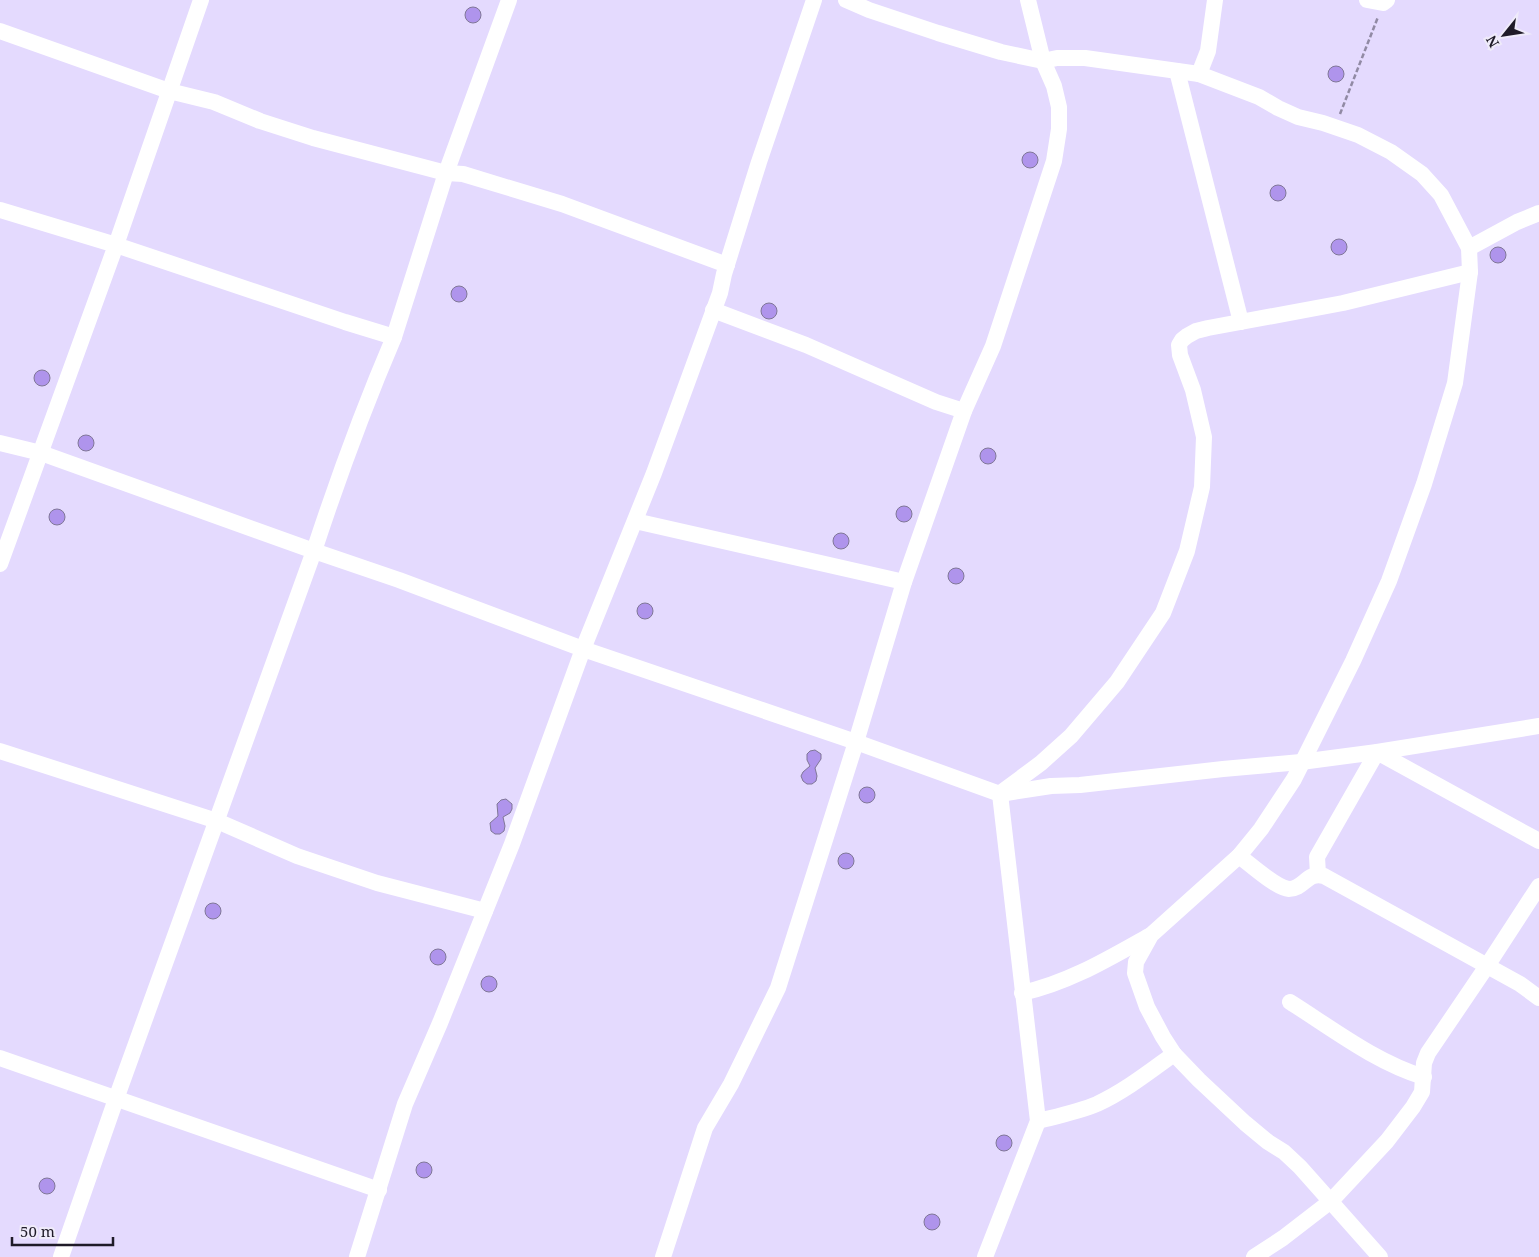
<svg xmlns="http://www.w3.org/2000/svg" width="1539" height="1257" font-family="'Noto Serif',serif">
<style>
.building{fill:#af94ec;stroke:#807797}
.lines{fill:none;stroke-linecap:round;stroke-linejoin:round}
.path{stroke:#918aa4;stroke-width:2.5;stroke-dasharray:5 2.5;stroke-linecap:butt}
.minor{stroke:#fff;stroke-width:16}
</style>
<rect width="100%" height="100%" fill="#e4dafe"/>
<g class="building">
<circle cx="473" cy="15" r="8"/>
<circle cx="1336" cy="74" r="8"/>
<circle cx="1030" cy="160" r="8"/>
<circle cx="1278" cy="193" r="8"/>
<circle cx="1339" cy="247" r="8"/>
<circle cx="1498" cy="255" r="8"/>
<circle cx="459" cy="294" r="8"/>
<circle cx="769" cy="311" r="8"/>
<circle cx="42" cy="378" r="8"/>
<circle cx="86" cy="443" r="8"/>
<circle cx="988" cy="456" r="8"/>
<circle cx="904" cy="514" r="8"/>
<circle cx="57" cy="517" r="8"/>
<circle cx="841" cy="541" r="8"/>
<circle cx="956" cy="576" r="8"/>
<circle cx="645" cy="611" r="8"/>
<polygon points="815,750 821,754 821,759 815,768 817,776 816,781 812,784 807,784 803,781 801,776 803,772 810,766 807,760 807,754 810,751"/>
<circle cx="867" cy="795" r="8"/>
<polygon points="506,799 512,804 512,809 510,813 503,817 505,826 504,831 500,834 495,834 491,831 490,823 498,816 497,804 501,800"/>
<circle cx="846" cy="861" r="8"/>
<circle cx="213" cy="911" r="8"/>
<circle cx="438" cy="957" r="8"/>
<circle cx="489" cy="984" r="8"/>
<circle cx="1004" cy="1143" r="8"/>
<circle cx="424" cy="1170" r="8"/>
<circle cx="47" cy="1186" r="8"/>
<circle cx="932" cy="1222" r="8"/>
</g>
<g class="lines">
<polyline class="path" points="1340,114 1378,17"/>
<g class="minor">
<polyline points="846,0 869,10 938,33 1001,52 1043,61 1057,58 1085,58 1199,74 1259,97 1278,108 1298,117 1323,123 1358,135 1391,152 1422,174 1441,195 1469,248 1470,272 1455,383 1424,484 1389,581 1353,661 1294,779 1261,829 1239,856 1151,935 1136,962 1135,973 1147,1007 1163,1037 1174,1054 1199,1080 1245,1123 1268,1142 1284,1152 1300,1167 1380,1257"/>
<polyline points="1367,0 1383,3 1387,0"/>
<polyline points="0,31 169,91 214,102 260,121 313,138 446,173 463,174 562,204 727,265"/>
<polyline points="1177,71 1241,322"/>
<polyline points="1199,74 1208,51 1215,0"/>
<polyline points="0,210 116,245 0,564"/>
<polyline points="1469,248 1517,222 1539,213"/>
<polyline points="713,310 806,345 936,402 964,411"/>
<polyline points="394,337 446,173 509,0"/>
<polyline points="0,443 41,453 314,551 399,580 583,649 856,742 1000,794 1051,786 1080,785 1223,769 1301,762 1377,752 1539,726"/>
<polyline points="635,521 904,582"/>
<polyline points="0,751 217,821 297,856 377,883 485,911"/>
<polyline points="1002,792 1041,763 1071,736 1117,682 1163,613 1187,551 1202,487 1204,437 1193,390 1180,355 1179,345 1182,340 1187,336 1196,331 1208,328 1343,303 1470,272"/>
<path d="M1239 856C1250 864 1276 888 1289 889 1304 889 1307 871 1324 876L1520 984 1539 998"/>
<polyline points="1318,874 1317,857 1377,752 1539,841"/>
<path d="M1022 993C1068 983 1108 959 1149 936"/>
<path d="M1290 1002C1333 1029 1375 1062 1424 1077"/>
<polyline points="0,1058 379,1190"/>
<path d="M1038 1121C1058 1116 1078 1112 1097 1104 1125 1091 1149 1072 1174 1054"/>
<path d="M61 1257 116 1099 314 551C338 478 364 407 394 337L345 322 116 245 201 0"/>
<polyline points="357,1257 405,1104 440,1023 512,844 583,649 654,473 690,375 720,293 724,274 759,162 814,0"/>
<polyline points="663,1257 705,1128 731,1084 778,988 856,742 904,582 964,411 993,346 1054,161 1059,129 1059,107 1054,86 1043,61 1028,0"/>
<polyline points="985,1257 1038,1121 1000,794"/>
<polyline points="1254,1257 1283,1238 1331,1201 1387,1141 1413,1107 1422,1092 1424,1063 1428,1053 1487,966 1539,886"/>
</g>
</g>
<g transform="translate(1504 35) rotate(240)" stroke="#efebfa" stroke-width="4" paint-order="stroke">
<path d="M0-4L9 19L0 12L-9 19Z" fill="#1f1b28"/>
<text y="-8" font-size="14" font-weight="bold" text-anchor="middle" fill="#1f1b28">N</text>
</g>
<path d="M12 1237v8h101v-8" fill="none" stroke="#1f1b28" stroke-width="2.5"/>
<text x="20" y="1237" font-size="15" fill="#1f1b28" stroke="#efebfa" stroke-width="4" paint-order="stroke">50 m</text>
</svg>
